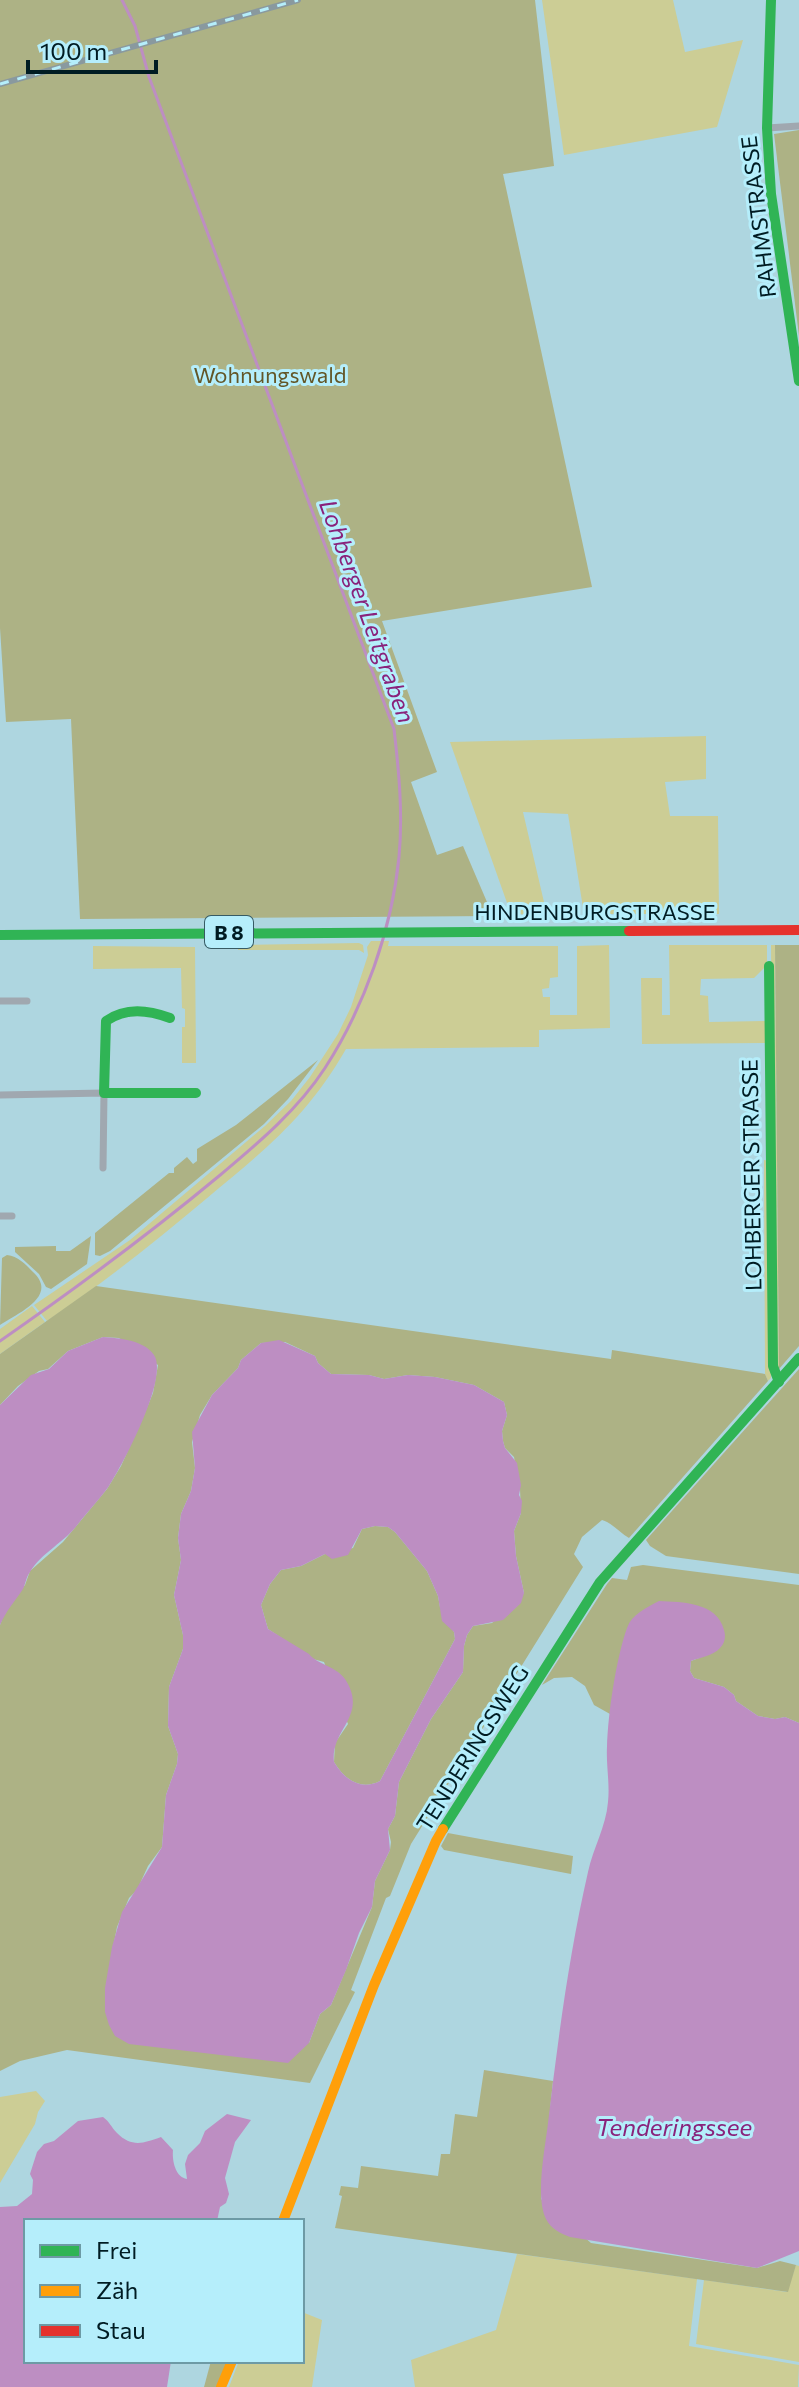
<svg xmlns="http://www.w3.org/2000/svg" width="799" height="2387" font-family="Commissioner,sans-serif">
<style>
.green{fill:#cccd95}
.forest{fill:#adb285;fill-rule:evenodd}
.water{fill:#bd8ec2;fill-rule:evenodd}
.lines{fill:none;stroke-linecap:round;stroke-linejoin:round}
.stream{stroke:#bd8ec2;stroke-width:3}
.street{stroke:#a0a8b0;stroke-width:7}
.fast{stroke:#30b455;stroke-width:10}
.slow{stroke:#ff9f0a;stroke-width:10}
.jam{stroke:#e5322d;stroke-width:10}
.rail-casing{stroke:#89999f;stroke-width:6}
.rail{stroke:#b5eefb;stroke-width:3;stroke-dasharray:9;stroke-linecap:butt}
.labels{text-anchor:middle;dominant-baseline:central;stroke-width:6;stroke-linejoin:round;paint-order:stroke}
.shield{fill:#b5eefb;stroke:#365b64;stroke-width:2}
.shield-label{font-size:20px;font-weight:bold;fill:#001c23}
.street-label{font-size:22px;fill:#001c23;stroke:#b5eefb}
.park-label{font-size:22px;fill:#635627;stroke:#b5eefb}
.water-label{font-size:24px;font-style:italic;fill:#89227b;stroke:#b5eefb}
</style>
<rect width="100%" height="100%" fill="#aed6e0"/>
<g class="green">
<polygon points="542,0 673,0 685,52 743,40 717,127 564,155"/>
<polygon points="706,736 706,779 665,782 670,816 718,816 719,914 584,914 568,814 523,812 547,915 511,914 450,742"/>
<path d="M371 941H389L388 946H558V977L550 978 549 988 542 989 543 997H550V1015H577V946L609 945 610 1028 539 1030V1047L346 1049C307 1117 265 1150 206 1199 155 1242 102 1284 47 1321L34 1305 130 1240 265 1126 291 1101 310 1077 338 1034 351 1007 368 955 367 947Z"/>
<polygon points="359,943 363,945 364,953 359,950 238,950 239,945"/>
<polygon points="669,945 767,945 767,965 754,978 701,979 700,995 708,996 709,1022 767,1021 768,1043 642,1044 641,978 662,978 662,1015 670,1015"/>
<polygon points="771,945 775,945 779,1369 774,1362"/>
<polygon points="93,946 195,947 196,1063 182,1063 182,1027 185,1027 185,1009 182,1008 181,968 93,969"/>
<polygon points="764,1160 769,1161 771,1378 768,1381 765,1374"/>
<polygon points="32,1306 45,1322 0,1354 0,1329"/>
<polygon points="36,2091 45,2101 38,2112 35,2124 0,2183 0,2097"/>
<polygon points="517,2254 697,2279 689,2346 799,2365 798,2387 415,2387 411,2360 496,2330"/>
<polygon points="796,2265 799,2266 799,2362 696,2344 704,2280 787,2292"/>
<polygon points="302,2312 322,2320 312,2387 229,2387 239,2361 302,2361"/>
</g>
<g class="forest">
<polygon points="0,0 535,0 554,166 503,174 592,587 382,621 437,772 411,782 437,855 463,846 493,916 80,919 71,719 6,722 0,628"/>
<polygon points="799,130 799,336 774,134"/>
<polygon points="775,945 799,945 799,1346 779,1369"/>
<polygon points="318,1060 288,1099 264,1124 110,1251 100,1256 95,1255 95,1233 169,1173 174,1173 174,1168 187,1157 193,1164 197,1161 197,1149 236,1125"/>
<polygon points="91,1236 87,1264 51,1289 46,1287 39,1274 15,1252 15,1247 56,1246 56,1251 70,1251"/>
<path d="M7 1255C18 1256 25 1264 33 1272 59 1296 18 1313 0 1325L2 1258Z"/>
<path d="M96 1286 611 1359 612 1350 765 1374 768 1381 629 1538C620 1533 611 1522 602 1520L582 1537 574 1554 583 1567 411 1844 390 1896 386 1898 351 1990 355 1992 310 2083 67 2050 20 2061 0 2071V1625L5 1611 25 1585 30 1571 63 1542 107 1489 121 1466 144 1415 153 1393 158 1365 119 1338 103 1337 68 1351 48 1369 39 1371 18 1386 0 1405V1354ZM285 1342 315 1356 318 1363 331 1374 369 1375 384 1379 408 1375 435 1377 474 1385 504 1402 507 1415 502 1431 503 1441 505 1448 514 1457 520 1489 521 1513 514 1531 516 1556 524 1593 492 1623 473 1626 467 1635 464 1646 463 1672 431 1719 399 1782 395 1816 388 1829 391 1842 390 1850 375 1881 372 1907 331 2005 320 2014 309 2043 112 1953 117 1927 129 1898 137 1890 148 1866 162 1847 166 1795 177 1764 178 1754 168 1726 169 1687 183 1649V1635L174 1595 181 1560 178 1538 181 1514 191 1491 195 1468 192 1442 200 1415 212 1395 238 1368 241 1360 261 1343Z"/>
<polygon points="799,1369 799,1574 666,1556 650,1546 646,1540"/>
<path d="M375 1526 388 1527 395 1532 427 1571 438 1596 440 1607 454 1632 455 1639 380 1781C360 1791 344 1779 334 1762L335 1743 348 1724 324 1662 313 1659 268 1629 261 1605 270 1584 281 1570 301 1566 325 1554 353 1548 362 1529Z"/>
<polygon points="643,1565 799,1585 799,1723 785,1717 775,1719 758,1716 736,1701 734,1695 724,1687 694,1678 690,1671 691,1661 699,1658 621,1652 610,1714 594,1705 585,1686 572,1677 554,1678 542,1685 607,1584 612,1578 627,1580 631,1567"/>
<polygon points="448,1833 573,1856 571,1874 444,1850 441,1846"/>
<polygon points="484,2070 553,2081 541,2199 591,2243 757,2268 780,2261 796,2265 788,2292 335,2228 342,2196 339,2195 341,2186 358,2188 361,2166 438,2176 441,2154 450,2154 455,2114 477,2117"/>
<polygon points="211,2361 228,2361 218,2387 204,2387"/>
</g>
<g class="water">
<path d="M103 1337C119 1338 144 1340 154 1355 169 1378 123 1464 109 1486 100 1499 88 1511 78 1524 65 1542 41 1553 30 1572 26 1577 26 1583 23 1589 15 1601 6 1611 0 1625V1405L31 1375 49 1369 68 1351Z"/>
<path d="M279 1340 315 1356 318 1363 331 1374 369 1375 384 1379 408 1375 435 1377 474 1385 504 1402 507 1415 502 1431 503 1441 505 1448 517 1463 521 1485 519 1495 522 1501 521 1513 514 1531 516 1556 524 1593 521 1603 503 1620 473 1626 467 1635 464 1646 463 1672 431 1719 399 1782 395 1816 388 1829 390 1850 375 1881 372 1907 359 1933 346 1970 331 2005 320 2014 309 2043 288 2063 129 2044 115 2036 109 2025 105 2012V1988L112 1947 122 1912 162 1847 166 1795 177 1764 178 1754 168 1726 169 1687 183 1649V1635L174 1595 181 1560 178 1538 181 1514 191 1491 195 1468 192 1432 212 1395 238 1368 241 1360 261 1343ZM375 1526 388 1527 395 1532 427 1571 438 1596 442 1621 454 1632 455 1639 380 1781C360 1791 344 1779 334 1762 330 1729 369 1716 345 1679 336 1666 318 1665 309 1654L268 1629 261 1605 270 1584 281 1570 301 1566 325 1554 332 1559 348 1555 362 1529Z"/>
<path d="M659 1601C682 1602 717 1602 724 1630 726 1636 725 1643 720 1648 713 1656 701 1657 691 1661L690 1671 694 1678 724 1687 734 1695 736 1701 758 1716 775 1719 785 1717 799 1723V2251L757 2268 570 2237C560 2233 551 2229 546 2219 535 2197 545 2149 548 2123 558 2039 569 1955 588 1872 593 1848 606 1827 608 1802 610 1784 606 1765 607 1747 608 1713 616 1659 627 1628 632 1614 646 1608 659 1601Z"/>
<path d="M227 2114 251 2120 235 2142 225 2178 229 2194 226 2203 220 2207 217 2221H26V2361H171L167 2387H0V2207L17 2206 32 2194 33 2180 30 2174 37 2152 44 2144 54 2141 78 2121 103 2117C110 2122 111 2127 117 2133 132 2148 144 2143 161 2137L173 2150C172 2160 175 2177 187 2179L185 2164 188 2155 200 2143 205 2131Z"/>
</g>
<g class="lines">
<path class="stream" d="M0 1341C75 1289 148 1235 219 1176 257 1144 297 1111 325 1068 364 1008 392 929 399 857 403 814 399 772 394 729L149 77 135 26 122 0"/>
<g class="street">
<polyline points="767,128 799,126"/>
<polyline points="0,1001 27,1001"/>
<polyline points="0,1095 104,1093 103,1168"/>
<polyline points="0,1216 12,1216"/>
</g>
<g class="fast">
<polyline points="771,0 767,128 771,194 799,381"/>
<polyline points="0,935 629,931"/>
<polyline points="769,966 773,1366 779,1382"/>
<path d="M170 1018C148 1010 126 1007 106 1021L104 1093H196"/>
<polyline points="443,1829 600,1582 799,1358"/>
</g>
<g class="slow">
<polyline points="283,2221 374,1985 436,1841 443,1829"/>
<polyline points="221,2387 232,2361"/>
</g>
<polyline class="jam" points="629,931 799,930"/>
<g class="rail-casing">
<polyline id="rail" points="0,84 298,0"/>
</g>
<use href="#rail" class="rail"/>
</g>
<g class="labels">
<rect class="shield" x="205" y="916" width="48" height="32" rx="6"/>
<g class="shield-label">
<text x="229" y="932">B 8</text>
</g>
<g class="street-label">
<text transform="translate(758 217) rotate(-97)">RAHMSTRASSE</text>
<text x="595" y="911">HINDENBURGSTRASSE</text>
<text transform="translate(751 1175) rotate(-91)">LOHBERGER STRASSE</text>
<text transform="translate(472 1748) rotate(-58)">TENDERINGSWEG</text>
</g>
<g class="park-label">
<text x="270" y="374">Wohnungswald</text>
</g>
<g class="water-label">
<text transform="translate(368 611) rotate(70)">Lohberger Leitgraben</text>
<text x="674" y="2126">Tenderingssee</text>
</g>
</g>
<rect x="24" y="2219" width="280" height="144" fill="#b5eefb" stroke="#6d9aa5" stroke-width="2"/>
<rect x="40" y="2245" width="40" height="12" fill="#30b455" stroke="#6d9aa5" stroke-width="2"/>
<text x="96" y="2259" font-size="24" fill="#001c23">Frei</text>
<rect x="40" y="2285" width="40" height="12" fill="#ff9f0a" stroke="#6d9aa5" stroke-width="2"/>
<text x="96" y="2299" font-size="24" fill="#001c23">Zäh</text>
<rect x="40" y="2325" width="40" height="12" fill="#e5322d" stroke="#6d9aa5" stroke-width="2"/>
<text x="96" y="2339" font-size="24" fill="#001c23">Stau</text>
<path d="M28 60v12h128v-12" fill="none" stroke="#001c23" stroke-width="4"/>
<text x="40" y="60" font-size="24" fill="#001c23" stroke="#b5eefb" stroke-width="6" paint-order="stroke">100 m</text>
</svg>
